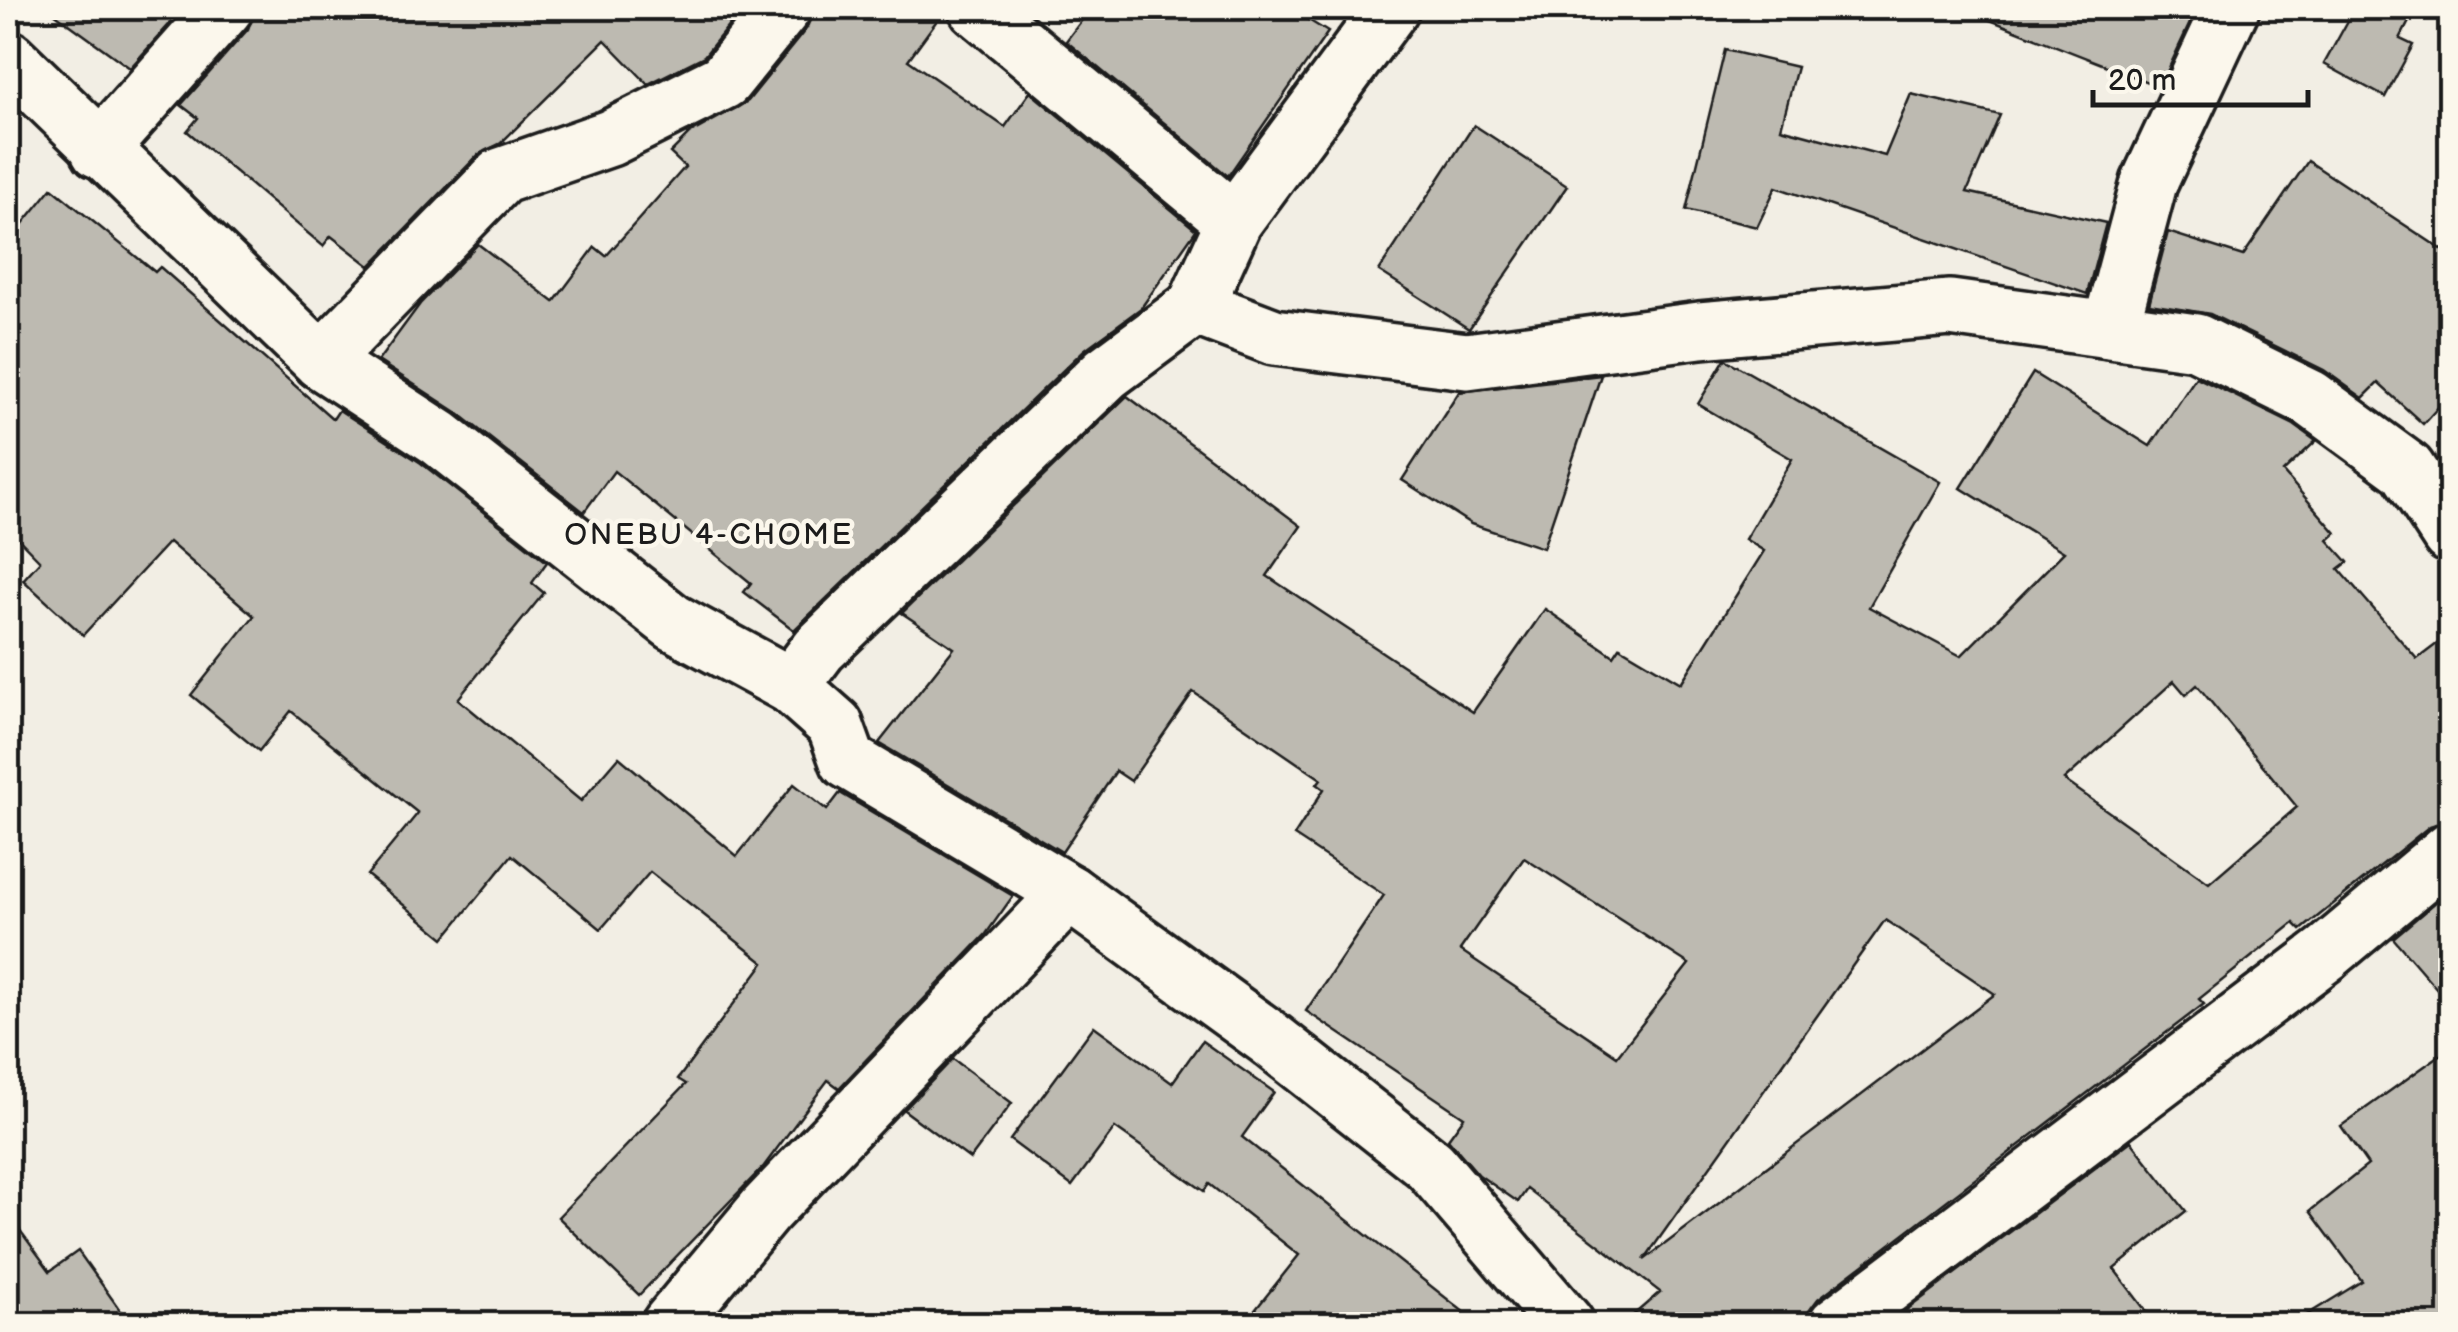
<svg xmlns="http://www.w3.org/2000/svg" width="2458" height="1332" font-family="'Balsamiq Sans',sans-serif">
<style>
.building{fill:#bdbab1;stroke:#1c1c1c;stroke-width:2.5;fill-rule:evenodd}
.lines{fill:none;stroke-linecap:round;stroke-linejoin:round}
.street-casing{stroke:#1c1c1c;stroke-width:62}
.street{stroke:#fbf7ec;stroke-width:55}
.labels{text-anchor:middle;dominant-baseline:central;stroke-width:9;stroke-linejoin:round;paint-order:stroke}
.neighbourhood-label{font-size:30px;letter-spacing:2.5px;fill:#1c1c1c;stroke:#fbf7ec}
</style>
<rect width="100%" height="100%" fill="#f2eee4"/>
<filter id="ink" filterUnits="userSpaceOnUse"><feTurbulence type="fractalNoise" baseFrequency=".01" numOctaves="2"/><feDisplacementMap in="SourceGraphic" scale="20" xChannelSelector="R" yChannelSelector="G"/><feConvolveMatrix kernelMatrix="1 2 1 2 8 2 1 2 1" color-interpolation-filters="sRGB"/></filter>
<g filter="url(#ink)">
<g class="building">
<polygon points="47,8 184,8 130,68"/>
<polygon points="255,8 743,8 704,56 648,84 605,40 501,143 479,154 370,266 331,236 323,246 187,131 198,118 181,105 248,29"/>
<polygon points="813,8 946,8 908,60 1005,127 1030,92 1196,230 1141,308 1084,350 794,630 744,592 751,583 614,471 584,512 458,413 378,361 420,304 478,244 554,302 595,247 606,256 685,167 670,153 689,134 748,101 807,28"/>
<polygon points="1091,8 1289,8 1328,32 1228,176 1066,41"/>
<polygon points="1968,8 2197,8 2160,87 1967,11"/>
<polygon points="2355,8 2416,8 2400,39 2413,45 2385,97 2324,64"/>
<polygon points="1725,50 1797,67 1781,128 1885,156 1911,94 2000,115 1967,192 2106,223 2087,294 1776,187 1757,227 1686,210"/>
<polygon points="1474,125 1567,186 1469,329 1379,271"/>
<polygon points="2308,161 2450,255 2450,394 2423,424 2378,383 2363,398 2324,370 2210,314 2149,304 2168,232 2243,256"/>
<polygon points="52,188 155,272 160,267 333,419 339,410 421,463 547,562 532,583 544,593 458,699 581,801 619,757 737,856 794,784 827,810 840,793 1013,896 986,934 839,1088 828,1080 764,1166 639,1295 558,1217 686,1084 678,1079 764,963 650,872 601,929 512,855 444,938 367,875 418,813 291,711 259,751 191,695 254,616 169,542 83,635 23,580 40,561 8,528 8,242"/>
<path d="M1725 359 1940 482 1869 607 1961 656 2064 552 1961 488 2033 373 2150 446 2196 377 2294 425 2316 441 2283 472 2336 533 2328 540 2348 562 2339 569 2417 659 2450 634V820L2430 826 2301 930 2294 923 2199 999 2204 1004 1818 1299 1809 1311 1806 1324H1623L1660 1292 1527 1189 1518 1202 1479 1175 1448 1139 1464 1117 1306 1011 1384 895 1294 836 1324 789 1317 784 1321 779 1193 692 1131 781 1116 771 1062 852 879 743 954 648 902 613 1127 396 1301 526 1267 576 1473 712 1545 609 1614 656 1620 647 1681 683 1764 551 1745 539 1792 459 1698 404ZM2174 681 2186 695 2197 685 2297 807 2209 883 2064 780ZM1524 858 1689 964 1617 1056 1460 950ZM1885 920 1995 994 1644 1260Z"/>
<polygon points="1601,375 1543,548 1471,524 1402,480 1459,392"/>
<polygon points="2450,890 2450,1004 2393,938"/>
<polygon points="1094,1026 1172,1083 1202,1041 1274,1092 1242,1137 1479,1324 1244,1324 1299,1255 1209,1184 1204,1191 1115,1128 1072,1186 1010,1140"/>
<polygon points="2450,1048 2450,1324 2292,1324 2362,1281 2310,1211 2368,1165 2341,1126"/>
<polygon points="953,1059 1012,1103 970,1159 904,1110"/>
<polygon points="2131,1141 2186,1211 2114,1269 2156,1324 1888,1324"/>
<polygon points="8,1214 50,1271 78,1251 130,1324 8,1324"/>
</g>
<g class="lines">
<g class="street-casing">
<g id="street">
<polyline points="977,8 1234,221"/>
<polyline points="1391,8 1234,221 1195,307 1274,337 1467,361 1700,330 1950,308 2196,342 2310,398 2407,469 2450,535"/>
<polyline points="8,58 321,361 439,438 673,622 791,686 835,725 848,761 1069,893 1269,1038 1430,1165 1566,1324"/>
<polyline points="99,150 225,8"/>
<polyline points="2110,330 2149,183 2231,8"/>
<polyline points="321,361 501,176 610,138 724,81 783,8"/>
<polyline points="791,686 819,649 1106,373 1195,307"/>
<polyline points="670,1324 765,1210 1069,893"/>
<polyline points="1837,1324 2327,953 2450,850"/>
</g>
</g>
<use href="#street" class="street"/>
</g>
</g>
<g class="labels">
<g class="neighbourhood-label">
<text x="709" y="535">ONEBU 4-CHOME</text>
</g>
</g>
<rect width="2458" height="1332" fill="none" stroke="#fbf7ec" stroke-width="40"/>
<rect x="20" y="20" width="2418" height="1292" fill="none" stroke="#1c1c1c" stroke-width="4" filter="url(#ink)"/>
<path d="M2093 90v15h215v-15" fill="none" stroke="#1c1c1c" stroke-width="5"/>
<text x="2108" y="90" font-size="30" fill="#1c1c1c" stroke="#fbf7ec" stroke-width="8" paint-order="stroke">20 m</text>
</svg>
